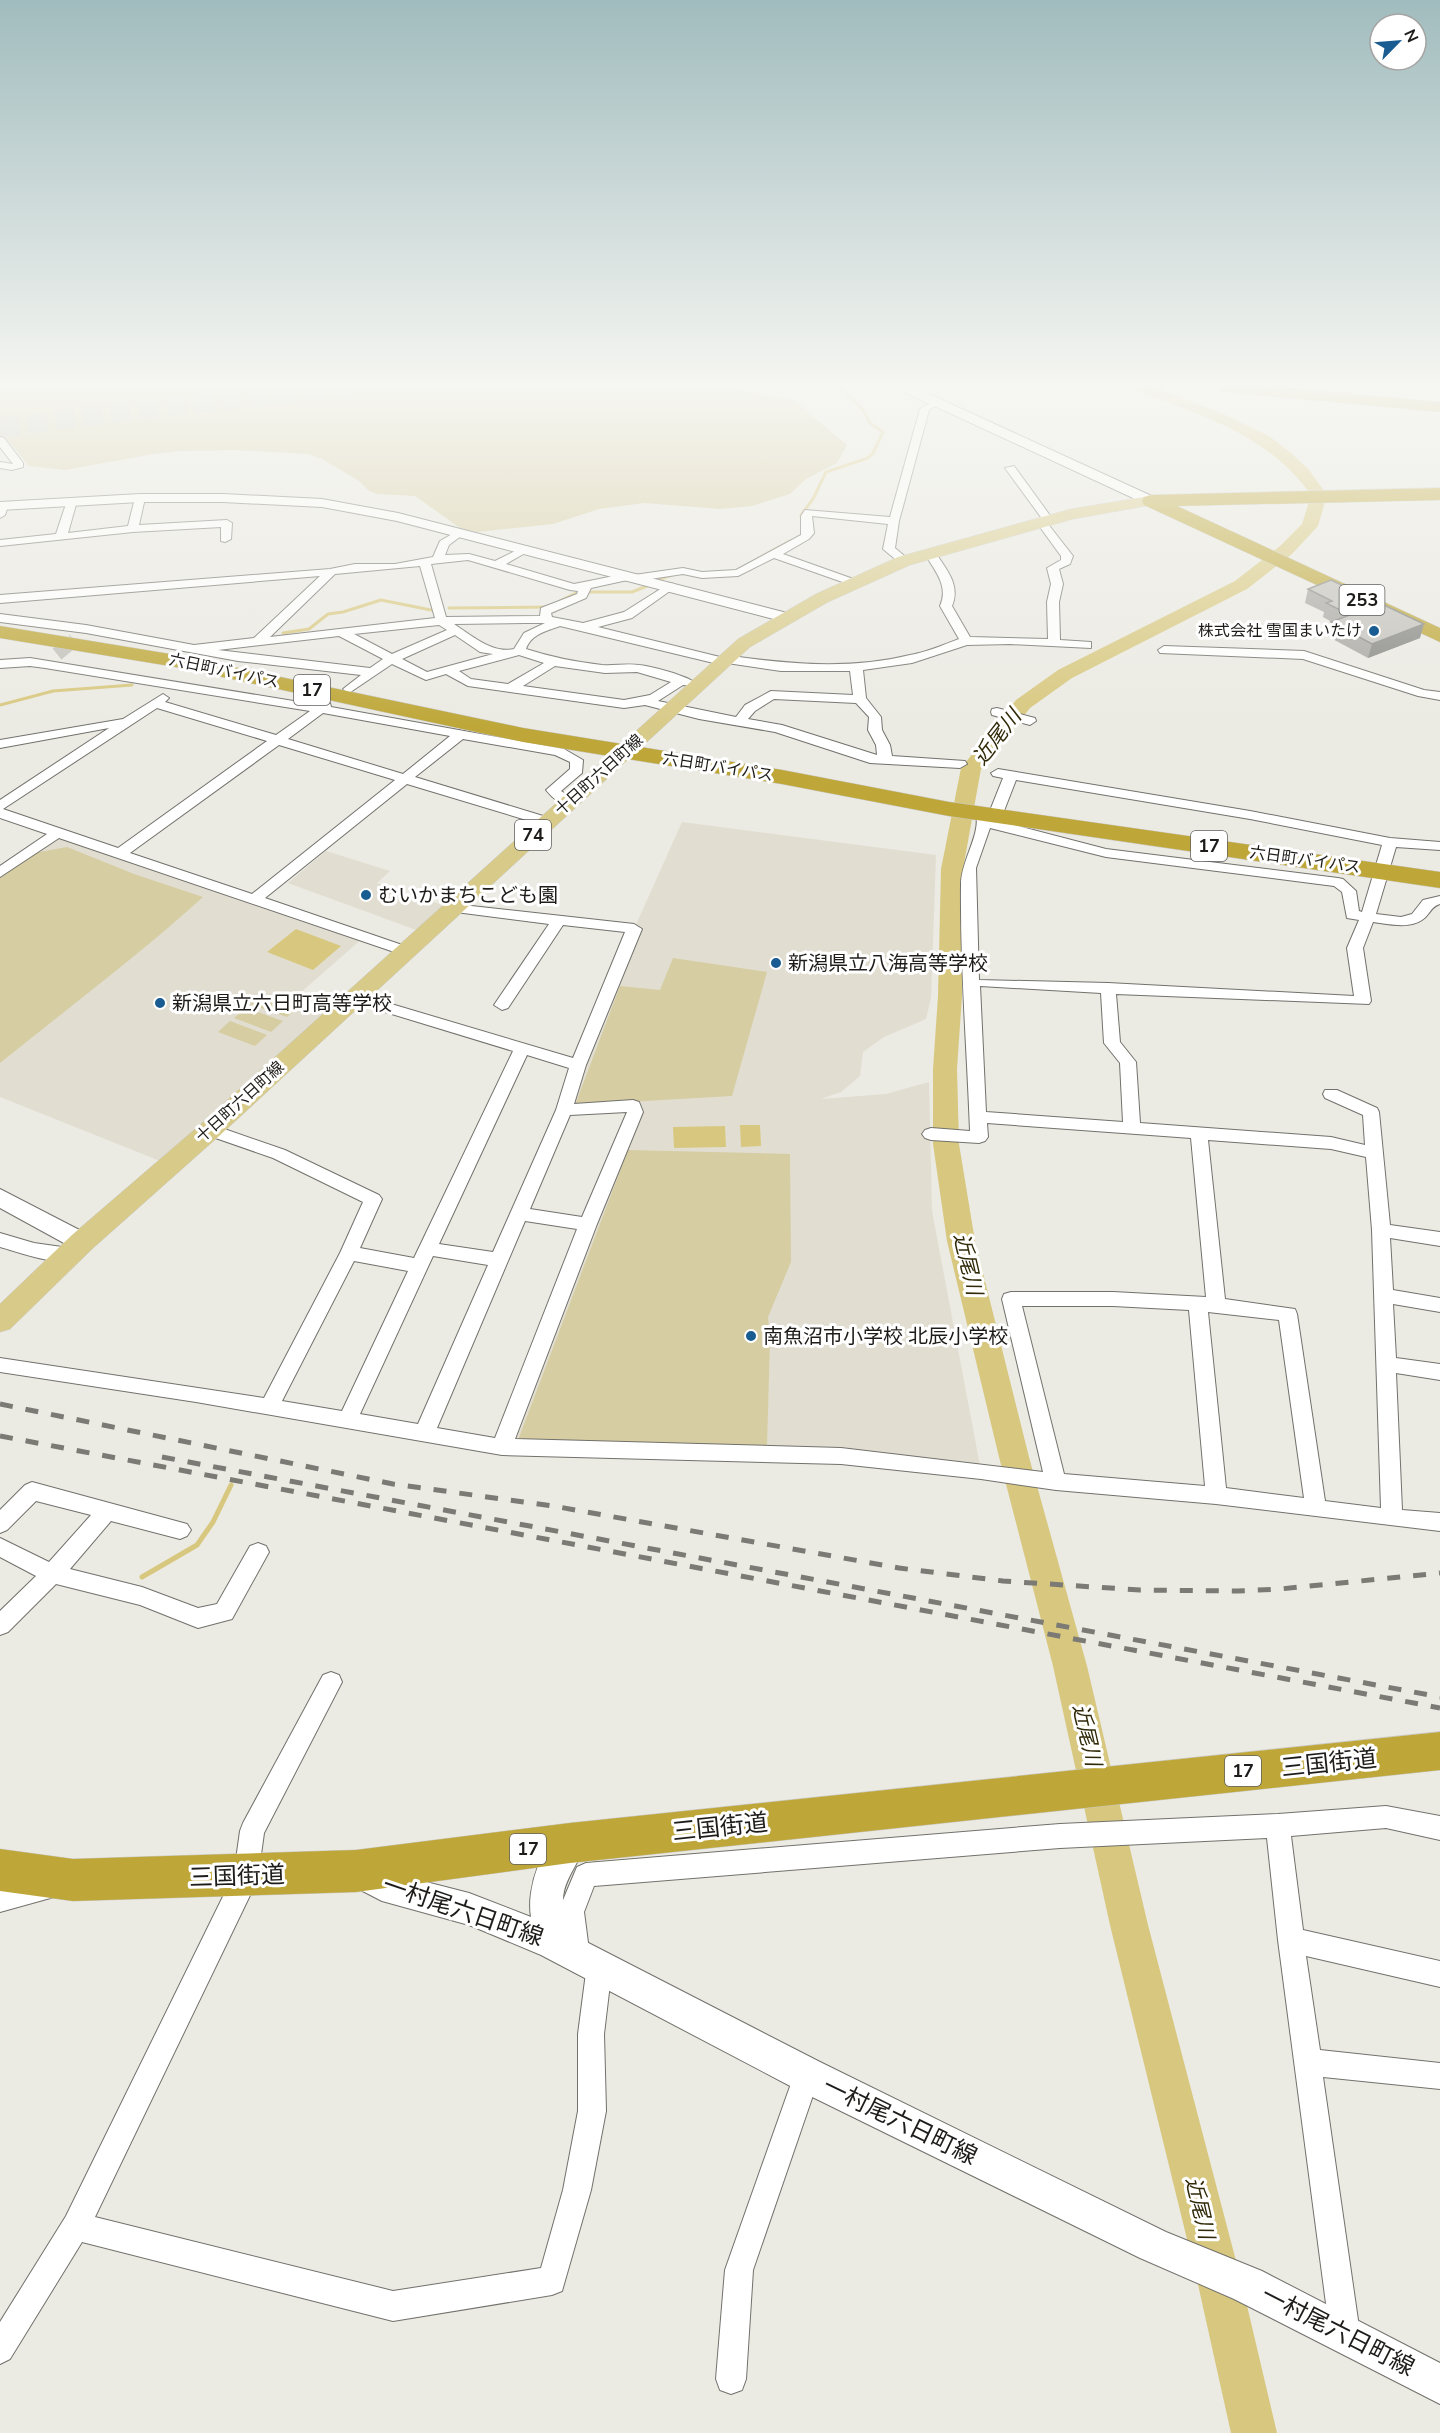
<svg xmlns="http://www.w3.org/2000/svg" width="1440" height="2433" font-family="'Nunito Sans','Noto Sans JP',sans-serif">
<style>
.built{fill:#e1ded1}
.green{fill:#d6cda2}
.water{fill:#d8c87f}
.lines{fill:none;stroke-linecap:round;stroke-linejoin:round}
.stream-far1{stroke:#d8c87f;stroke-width:3}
.stream{stroke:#d8c87f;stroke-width:5}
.river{fill:#d8c87f;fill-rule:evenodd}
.street-tunnel{stroke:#c2c1bb;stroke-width:14;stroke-dasharray:14 7;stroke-linecap:butt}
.highway-tunnel{stroke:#c2c1bb;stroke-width:19;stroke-dasharray:19 9;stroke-linecap:butt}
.street-casing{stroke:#72716c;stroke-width:2}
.secondary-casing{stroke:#72716c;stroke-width:2}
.primary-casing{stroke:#c9c9c8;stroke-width:1}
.highway-casing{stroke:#c9c9c8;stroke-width:1}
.street{fill:#fff;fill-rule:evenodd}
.secondary{fill:#fff;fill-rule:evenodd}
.primary{fill:#d8ca88;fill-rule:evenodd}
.highway{fill:#bea738;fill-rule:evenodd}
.rail{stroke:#7b7a75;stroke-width:5;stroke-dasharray:13 13;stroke-linecap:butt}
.wall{fill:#a8a7a2}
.shaded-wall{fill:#888884}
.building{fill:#c3c2bc;stroke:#888884;stroke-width:1.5}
.poi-dot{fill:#185c91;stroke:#fff;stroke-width:2}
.labels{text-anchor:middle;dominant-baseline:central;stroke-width:6;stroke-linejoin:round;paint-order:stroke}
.far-poi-label{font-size:16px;fill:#1d1c1a;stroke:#fff;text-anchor:end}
.far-street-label{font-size:16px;fill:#1d1c1a;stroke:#fff}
.shield{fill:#fff;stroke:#61605f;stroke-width:1.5}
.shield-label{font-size:18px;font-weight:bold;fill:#1d1c1a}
.poi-label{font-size:20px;fill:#1d1c1a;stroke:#fff;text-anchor:start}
.water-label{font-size:21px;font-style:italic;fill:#312a09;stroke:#fff}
.near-street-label{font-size:24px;fill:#1d1c1a;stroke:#fff}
</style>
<rect width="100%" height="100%" fill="#ebeae3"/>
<g class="built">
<polygon points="682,822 936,855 931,998 926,1019 884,1037 863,1052 860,1076 841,1092 821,1099 886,1094 929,1082 932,1211 981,1471 840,1456 502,1447 632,1106 564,1110 634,929"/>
<polygon points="58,832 364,937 299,994 341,1011 170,1165 0,1097 0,873"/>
<polygon points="326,851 390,871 377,883 446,906 419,931 288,883"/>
</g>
<g class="green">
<polygon points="0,387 722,387 793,400 847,445 837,463 806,479 790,494 752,506 720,509 644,503 599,509 553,524 477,532 460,528 415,496 377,494 369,491 359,481 322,459 308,454 236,450 180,451 153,454 65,470 29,466 9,442 0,440"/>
<path d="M67 847 134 874 203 897C138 956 68 1008 0 1063V878L34 853Z"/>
<polygon points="673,958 767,972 732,1096 575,1105 620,986 660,990"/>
<polygon points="262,993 299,1007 287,1017 250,1004"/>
<polygon points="246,1008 283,1021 271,1032 234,1018"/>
<polygon points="230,1021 267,1035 255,1046 218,1032"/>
<polygon points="628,1150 790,1154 791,1262 768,1317 770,1340 767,1446 518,1440"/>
</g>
<g class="water">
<polygon points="296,929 341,946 313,970 267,952"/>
<polygon points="740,1125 760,1125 761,1146 741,1147"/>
<polygon points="725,1126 726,1147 674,1148 673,1127"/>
</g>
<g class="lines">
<g class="stream-far1">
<polyline points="802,522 801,515 813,499 826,472 868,458 873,453 883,432 870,423 864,411 839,387"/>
<polyline points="752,562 790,541"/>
<polyline points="660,579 672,575"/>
<polyline points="560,601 578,592 632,592 647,586"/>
<polyline points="449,608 547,607"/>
<polyline points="283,633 309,629 328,614 343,612 381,600 431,610"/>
<polyline points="0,705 53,691 132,685"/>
</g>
<polyline class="stream" points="142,1577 197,1545 213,1522 231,1485"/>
<path class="river" d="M1134 387H1154L1221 413 1269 436 1290 452 1309 470 1327 495 1318 526 1292 554 1247 589 1072 678 1030 708 981 769 963 869 962 996 957 1069 959 1144 975 1241 1029 1457 1087 1666 1148 1925 1241 2280 1277 2433H1231L1197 2280 1110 1925 1053 1666 999 1457 947 1241 933 1144V1069L938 996 941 869 961 768 1016 700 1058 670 1235 581 1280 546 1302 524 1311 495C1268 434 1202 416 1136 390Z"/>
<polyline class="street-tunnel" points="57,654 74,640"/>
<polyline class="highway-tunnel" points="0,428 151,408 348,387"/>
<g class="street-casing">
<g id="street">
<path d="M937 399 942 402 929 410 899 521 895 548 908 559V563H900L883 549 888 524 812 516 814 533 809 539 783 554 859 581V585H851L774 558 738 576 702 578 683 574 637 581 632 579 591 588 586 598 551 613 552 617 583 623 624 612 670 583 674 584V588L632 618 598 627 720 657 725 655C786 664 850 670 910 655 927 652 943 645 959 639L940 606C949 586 935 571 925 554L931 551 935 552C946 569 961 585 952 606L970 637 1048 639 1047 602 1051 584 1047 568 1061 560V556L1037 523 1043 520 1005 468 1014 466 1054 521 1048 524 1073 556 1070 564 1059 569 1063 584 1059 602 1060 640 1091 642V648L1010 644 967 645 912 663 863 670 866 698 881 717 882 730 890 745 892 756 965 761 967 764 960 768 870 763 775 732 699 719 645 705 624 708 468 686 446 674 426 680 392 664 349 693 343 689 361 675 238 661 86 633 0 622V614L86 625 194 645 254 638 320 576 0 603V595L330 569 355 564H395L433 557 440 541 459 530 465 533 449 545 445 555 469 554 495 561 523 547 529 550 527 552 506 564 574 584 629 573 634 575 683 568 702 572 736 570 801 535V516L805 510 890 517 920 409ZM468 560 570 590 578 591 577 594 541 608 540 616 446 617 431 564ZM420 566 435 618 270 637 335 574ZM525 623H545L524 633 514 649C492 654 471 635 454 624ZM439 625 447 630 392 654 354 634ZM560 626 722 665 727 663 781 671H850L853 695 771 691 745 705 736 717 658 701 683 685 693 686 695 683C688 676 651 666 639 665 627 663 614 666 602 665 576 662 551 657 526 649 531 634 547 631 560 626ZM455 635 480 652 493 654 427 672 402 659ZM339 636 383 659 370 668 218 650ZM519 655 544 663 508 684 471 679 459 671ZM555 666 605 673 637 672 671 682 650 695 624 700 523 686ZM774 699 856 703 869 717 868 730 876 745 877 755 782 725 748 719 755 711Z"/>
<polygon points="0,437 4,438 23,463 23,467 12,470 0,468 0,462 13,464 0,447"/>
<polygon points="140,495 145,498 139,525 227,520 232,523 231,539 225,542 221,541 221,527 133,532 0,546 0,540 56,534 67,501 72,498 77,501 68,533 128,526 135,498"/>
<polygon points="0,504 8,506 5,515 0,518"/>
<polygon points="1164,646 1304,651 1424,690 1440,692 1440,700 1418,696 1303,659 1160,653 1158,650"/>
<path d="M30 658 318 705 330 703 331 707 564 749 583 760 582 773 561 791 577 801 575 804C563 807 553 799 546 790L570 769V762L555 755 463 739 415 777 553 819 555 822 553 825H543L407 784 265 898 411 948 414 951 411 954 406 956 59 838 0 877V866L47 834 0 818V800L109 728 0 748V740L123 719 163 694 169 698 165 702 276 735 310 711 45 668 30 666 0 668V660ZM157 708 267 741 118 848 3 809ZM323 713 450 736 403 774 288 739ZM279 745 395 780 252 894 130 853Z"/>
<polygon points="997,708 1035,718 1036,721 1030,725 992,715 991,712 992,709"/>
<path d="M998 769 1250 811 1390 838 1440 842V850L1396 847 1376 914 1401 917 1412 914 1423 900 1440 896V904C1430 907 1430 915 1422 920 1409 929 1388 924 1373 922L1363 948 1371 1001 1369 1004 1116 994 1120 1042 1136 1062 1140 1123 1331 1137 1365 1145 1363 1115 1325 1098 1323 1094 1325 1090H1337L1377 1108 1379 1112 1390 1225 1440 1232V1246L1390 1238 1393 1290 1440 1298V1312L1393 1304 1396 1358 1440 1364V1380L1396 1373 1402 1510 1440 1513V1531L1216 1504 1056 1490 981 1479 841 1464 502 1455 196 1402 0 1372V1358L264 1398 340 1253 363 1202 273 1158 204 1134 201 1130 204 1126 210 1124 285 1150 379 1195 382 1199 360 1248 414 1258 513 1051 349 1001 347 998 349 995H361L573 1058 625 932 563 925 508 1008 502 1010 494 1005 549 924 448 911 446 908 448 905 453 904 634 924 642 929 586 1065 574 1104 633 1100 639 1102 643 1112 597 1224 515 1439 841 1448 1043 1472 1002 1299 1004 1294 1011 1292H1113L1206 1297 1191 1138 987 1123 988 1137 985 1141 979 1143 931 1140 925 1138 922 1134 925 1130 931 1128 970 1131C967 1049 960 966 961 884 961 861 981 834 976 814L983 810 989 813 1003 778 993 776 991 773ZM1016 780 1250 819 1382 845 1362 912 1359 911 1356 891 1343 879 1338 878 1106 849 991 819H1000L1002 816ZM990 828 1106 857 1334 886 1342 892 1347 918 1359 920 1347 948 1354 996 1108 983 979 980 976 868ZM980 986 1101 993 1104 1043 1120 1063 1123 1122 986 1112ZM527 1055 569 1068 556 1110 493 1252 439 1244ZM627 1112 582 1217 530 1209 570 1115ZM1208 1140 1331 1149 1366 1157 1372 1230 1381 1508 1325 1501 1297 1314 1295 1309 1225 1299ZM525 1221 577 1229 495 1438 437 1428ZM433 1256 488 1265 418 1424 360 1414ZM354 1261 408 1271 342 1411 282 1401ZM1022 1306H1113L1189 1310 1205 1486 1064 1474ZM1208 1312 1279 1320 1304 1498 1226 1488Z"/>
<path d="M0 1233 34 1243 76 1249 79 1254 76 1259C53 1266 22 1253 0 1247Z"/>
<polygon points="32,1482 187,1524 191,1530 187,1536 180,1539 111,1521 70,1569 142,1587 198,1608 217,1604 250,1546 258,1543 266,1546 269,1552 232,1619 198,1628 140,1605 56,1584 8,1632 0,1635 0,1611 36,1576 0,1557 0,1538 49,1562 91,1515 36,1501 7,1530 0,1533 0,1510 25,1485"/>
<polygon points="331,1672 339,1675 342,1682 264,1833 258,1876 255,1885 95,2217 393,2291 541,2268 563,2190 578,2111 578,2034 587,1965 578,1969 569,1965 565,1956 558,1912 577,1867 586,1863 1060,1824 1278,1814 1386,1806 1440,1816 1440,1840 1386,1828 1291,1836 1303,1930 1440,1961 1440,1987 1306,1956 1320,2050 1440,2063 1440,2089 1323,2077 1360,2334 1355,2344 1345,2349 1335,2344 1330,2334 1278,1940 1267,1838 1060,1848 594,1886 584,1912 590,1958 599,1954 608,1958 612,1967 604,2034 606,2111 591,2190 562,2291 552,2295 393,2321 82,2242 10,2359 0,2364 0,2322 66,2216 234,1874 240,1831 243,1823 323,1675"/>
<polygon points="45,1876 54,1879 57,1888 54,1897 0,1912 0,1888"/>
<polygon points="807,2062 816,2066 820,2075 753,2270 746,2379 742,2390 731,2394 720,2390 716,2379 725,2270 794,2075 798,2066"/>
</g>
</g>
<g class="secondary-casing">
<g id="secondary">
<polygon points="898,387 914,387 1156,498 1158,501 1151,505 1146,504 900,390"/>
<polygon points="140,494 223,494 322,499 398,513 791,614 793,617 785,622 397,521 322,507 223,502 140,502 0,510 0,502"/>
<polygon points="0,1189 91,1236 94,1242 91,1248 82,1251 73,1248 0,1208"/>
<path d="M570 1827 582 1832 586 1843C569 1884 556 1883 567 1932L820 2062 1166 2232 1262 2271 1440 2363V2404L1234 2299 1140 2258 794 2088 541 1955 469 1925 382 1901 349 1884 345 1873 349 1862 361 1857 399 1875 469 1893 531 1917C526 1889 542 1839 570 1827Z"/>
</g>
</g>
<g class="primary-casing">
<polygon id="primary" points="1151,496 1157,498 1159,501 1157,504 1073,519 910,565 828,602 750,647 219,1136 92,1249 10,1329 0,1332 0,1304 72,1235 201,1124 738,639 816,594 898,557 1071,509"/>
</g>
<g class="highway-casing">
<g id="highway">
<polygon points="1218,387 1278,387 1440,402 1440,412 1226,392 1220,391"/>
<polygon points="1440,488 1440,500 1177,506 1440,628 1440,642 1144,505 1142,501 1144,497 1151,495"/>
<polygon points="0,626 176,655 523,728 782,770 949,802 1440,872 1440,888 949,816 782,784 523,742 176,667 0,638"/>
<polygon points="1440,1732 1440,1770 570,1863 356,1892 73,1901 0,1891 0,1849 73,1859 356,1850 570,1823"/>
</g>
</g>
<use href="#street" class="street"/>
<use href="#secondary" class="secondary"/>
<use href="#primary" class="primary"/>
<use href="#highway" class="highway"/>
<g class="rail">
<polyline points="0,1404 393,1484 553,1506 899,1568 1003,1581 1140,1590 1237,1591 1280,1589 1440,1573"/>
<polyline points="0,1436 1440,1708"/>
<polyline points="162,1457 1440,1697"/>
</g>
</g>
<polygon class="wall" points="1308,589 1420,638 1368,658 1327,636 1331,622 1332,622 1323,617 1324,612 1305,603"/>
<polygon class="shaded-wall" points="1424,624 1420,638 1368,658 1372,644"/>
<polygon class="building" points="1331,580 1424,624 1372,644 1331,622 1350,615 1326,603 1332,601 1308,589"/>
<linearGradient id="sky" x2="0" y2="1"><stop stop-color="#a1bcbe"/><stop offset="0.53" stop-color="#f6f6f2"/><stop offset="1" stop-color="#f6f6f2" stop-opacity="0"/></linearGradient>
<rect width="1440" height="727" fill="url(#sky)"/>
<g class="poi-dot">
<circle cx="1374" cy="631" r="6"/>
<circle cx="366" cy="895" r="6"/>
<circle cx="776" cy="963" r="6"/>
<circle cx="160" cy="1003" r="6"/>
<circle cx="751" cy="1336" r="6"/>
</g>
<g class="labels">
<g class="far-poi-label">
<text x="1362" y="631">株式会社 雪国まいたけ</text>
</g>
<g class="far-street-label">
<text transform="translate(224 671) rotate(12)">六日町バイパス</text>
<text transform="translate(718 767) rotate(9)">六日町バイパス</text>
<text transform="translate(599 775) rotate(-42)">十日町六日町線</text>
<text transform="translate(1305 860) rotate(8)">六日町バイパス</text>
<text transform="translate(240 1102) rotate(-42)">十日町六日町線</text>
</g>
<g class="shield">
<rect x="1339.5" y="585" width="45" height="30" rx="4.5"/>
<rect x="294" y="675" width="36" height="30" rx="4.5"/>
<rect x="515" y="820" width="36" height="30" rx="4.5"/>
<rect x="1191" y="831" width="36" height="30" rx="4.5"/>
<rect x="1225" y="1756" width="36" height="30" rx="4.5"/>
<rect x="510" y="1834" width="36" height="30" rx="4.5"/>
</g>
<g class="shield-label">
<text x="1362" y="600">253</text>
<text x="312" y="690">17</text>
<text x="533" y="835">74</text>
<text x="1209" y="846">17</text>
<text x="1243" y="1771">17</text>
<text x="528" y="1849">17</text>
</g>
<g class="poi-label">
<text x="378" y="895">むいかまちこども園</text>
<text x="788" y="963">新潟県立八海高等学校</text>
<text x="172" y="1003">新潟県立六日町高等学校</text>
<text x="763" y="1336">南魚沼市小学校 北辰小学校</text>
</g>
<g class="water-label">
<text transform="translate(997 737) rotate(-52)">近尾川</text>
<text transform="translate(968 1264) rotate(77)">近尾川</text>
<text transform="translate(1087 1735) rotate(77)">近尾川</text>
<text transform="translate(1200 2208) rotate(77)">近尾川</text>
</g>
<g class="near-street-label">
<text transform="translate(1329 1763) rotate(-6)">三国街道</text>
<text transform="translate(720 1827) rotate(-6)">三国街道</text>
<text transform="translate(237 1876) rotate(-2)">三国街道</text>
<text transform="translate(463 1911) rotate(19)">一村尾六日町線</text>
<text transform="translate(900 2121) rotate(26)">一村尾六日町線</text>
<text transform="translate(1338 2331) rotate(27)">一村尾六日町線</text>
</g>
</g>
<g transform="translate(1398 42) rotate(65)"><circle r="28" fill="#ffffff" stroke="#a5a4a3" stroke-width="1.5"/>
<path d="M0-4.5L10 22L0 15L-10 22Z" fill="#185c91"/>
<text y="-9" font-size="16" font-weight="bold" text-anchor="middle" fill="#1d1c1a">N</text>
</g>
</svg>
